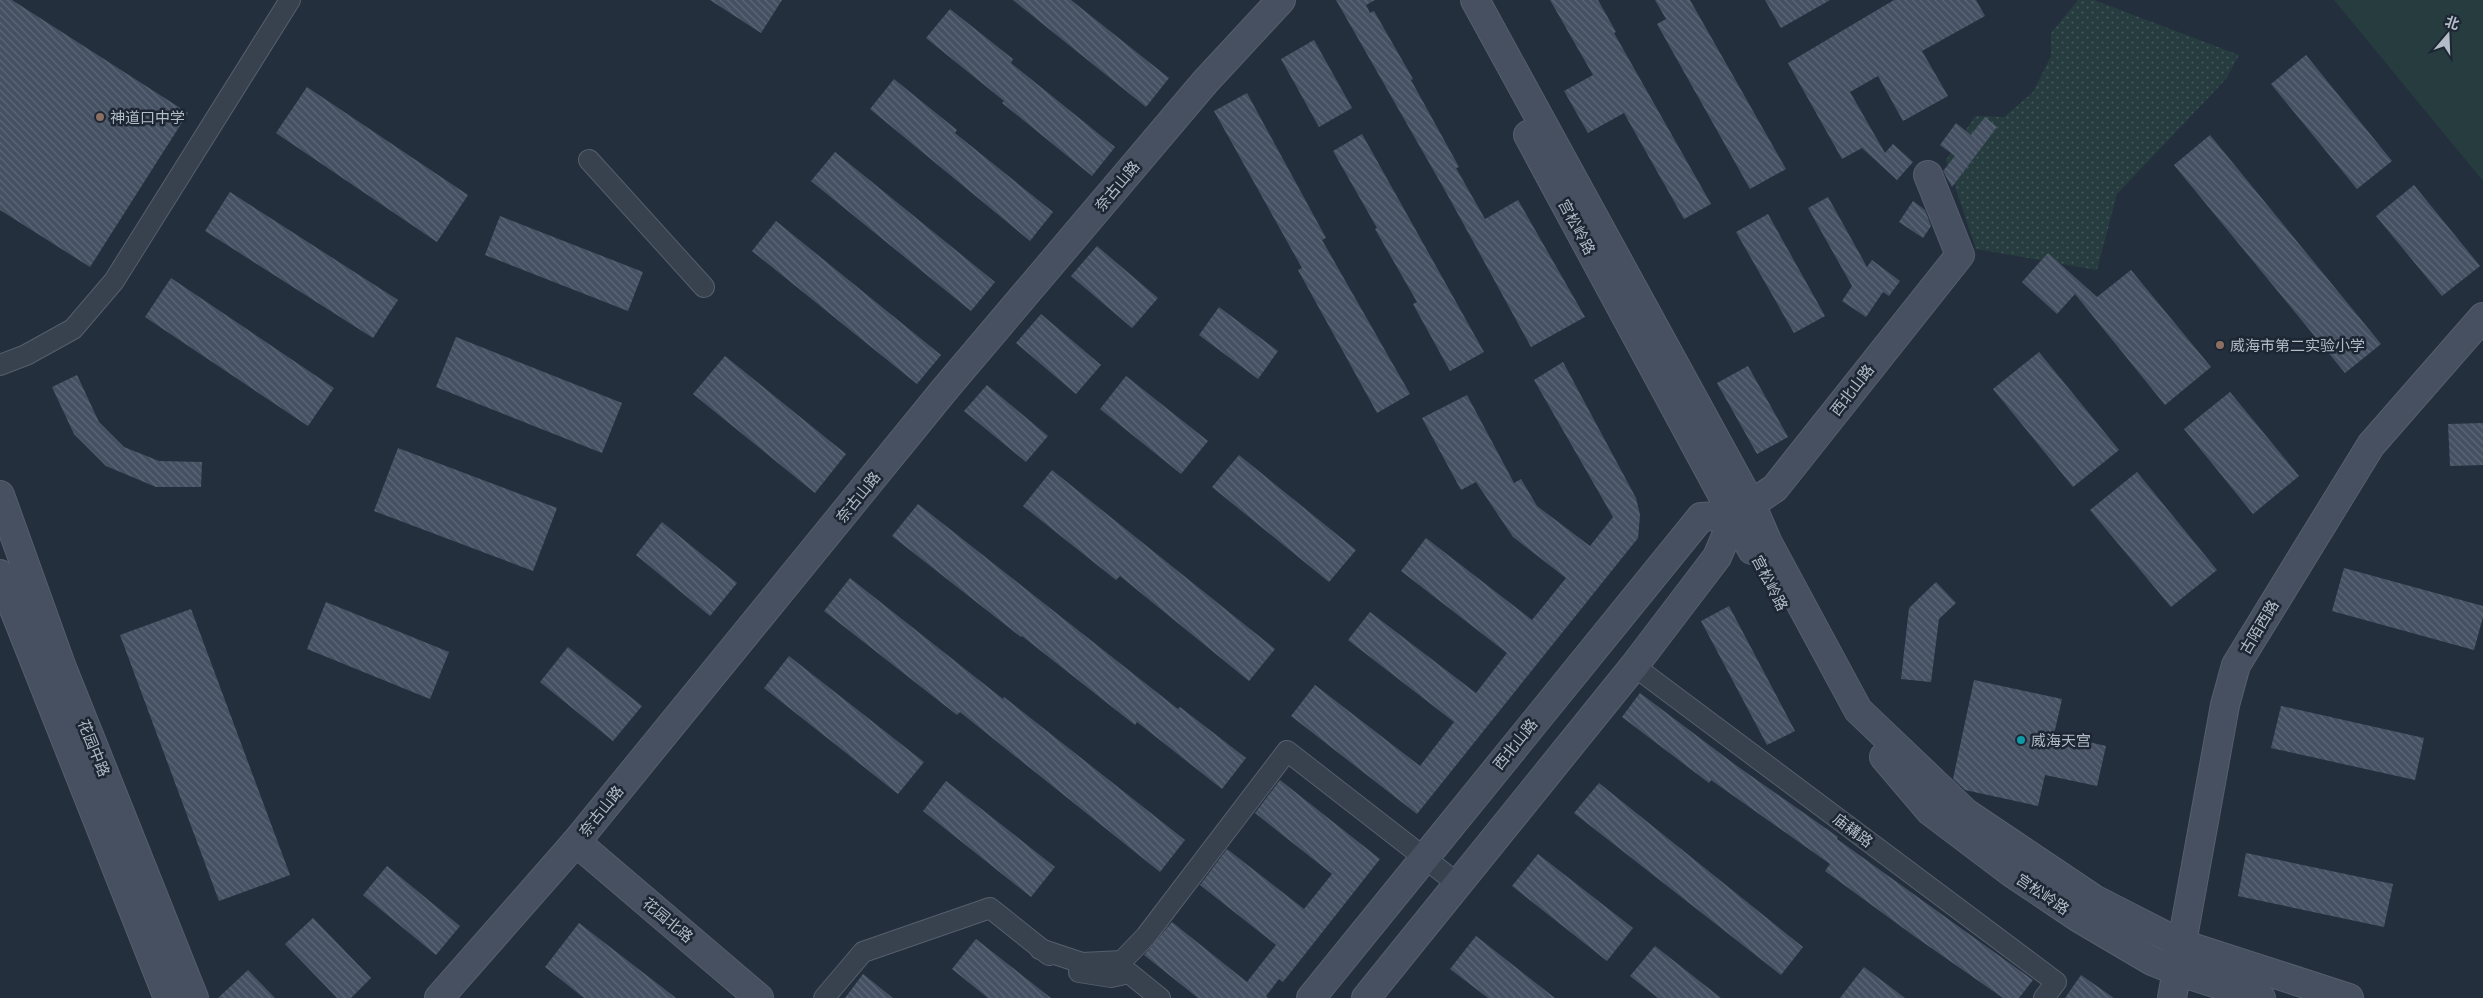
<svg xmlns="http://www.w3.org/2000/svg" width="2483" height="998" font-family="Mulish,'Noto Sans SC',sans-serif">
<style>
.grass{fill:#263c3f}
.park{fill:url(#park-dots)}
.building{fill:url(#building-back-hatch)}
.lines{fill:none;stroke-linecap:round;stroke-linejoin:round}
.street-casing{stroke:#565f6c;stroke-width:22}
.secondary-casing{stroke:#565f6c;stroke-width:30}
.street{stroke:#38414e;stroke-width:20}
.secondary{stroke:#465061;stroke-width:28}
.education-dot{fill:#8d6e63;stroke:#1d2633;stroke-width:2}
.culture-dot{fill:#0f9aa8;stroke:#1d2633;stroke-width:2}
.labels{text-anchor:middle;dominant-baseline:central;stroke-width:5;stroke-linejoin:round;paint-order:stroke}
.poi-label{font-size:15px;fill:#b4bcc9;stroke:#1d2633;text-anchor:start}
.street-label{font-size:15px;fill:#b4bcc9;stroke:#1d2633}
</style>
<defs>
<pattern id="park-dots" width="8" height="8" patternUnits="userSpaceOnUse" patternTransform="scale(1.25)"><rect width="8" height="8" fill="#263c3f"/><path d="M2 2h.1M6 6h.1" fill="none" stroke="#435659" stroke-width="1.8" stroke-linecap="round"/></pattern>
<pattern id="building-back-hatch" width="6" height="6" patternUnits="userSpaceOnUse" patternTransform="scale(1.25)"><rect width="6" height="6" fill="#455162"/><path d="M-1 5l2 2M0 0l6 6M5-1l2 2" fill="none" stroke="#5d6877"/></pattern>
</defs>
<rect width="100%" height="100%" fill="#242f3e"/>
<polygon class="grass" points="2334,0 2483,0 2483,181"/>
<polygon class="park" points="2078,0 2094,0 2239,55 2226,79 2117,194 2097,270 1976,249 1946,160 1975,116 2004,117 2033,92 2051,56 2051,33"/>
<g class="building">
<polygon points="0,0 12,0 188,113 90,267 0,210"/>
<polygon points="710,0 782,0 761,33"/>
<polygon points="1013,0 1071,0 1169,78 1146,107"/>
<polygon points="1336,0 1375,0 1366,5 1370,13 1374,11 1413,79 1411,80 1459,167 1456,168 1485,219 1518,200 1585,317 1531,347 1447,194"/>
<polygon points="1550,0 1598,0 1616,32 1614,33 1711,204 1684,219 1624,113 1588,133 1564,91 1593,75"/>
<polygon points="1655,0 1690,0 1786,169 1750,189 1657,24 1666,19"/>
<polygon points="1765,0 1830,0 1781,28"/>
<polygon points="1894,0 1976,0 1985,16 1922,51 1948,96 1903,121 1878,76 1850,92 1885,153 1893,144 1913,162 1897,180 1862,148 1842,159 1788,63"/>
<polygon points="950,9 1013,59 1011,63 1115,147 1092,176 1002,103 1004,101 926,38"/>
<polygon points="1314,40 1352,108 1319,127 1281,59"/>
<polygon points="2306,55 2392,161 2357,189 2271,84"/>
<polygon points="894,79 957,130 955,133 1053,212 1030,241 870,109"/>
<polygon points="307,87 468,195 437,242 276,133"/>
<polygon points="1247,93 1326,238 1322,240 1410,394 1377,413 1298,270 1302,268 1214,111"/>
<polygon points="1985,117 1997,127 1952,187 1943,171 1955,156 1940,145 1956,123 1971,135"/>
<polygon points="1362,134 1484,352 1450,371 1413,304 1417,302 1375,229 1377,228 1333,151"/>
<polygon points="2210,135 2381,344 2345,373 2174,165"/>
<polygon points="835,152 995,282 971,311 811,181"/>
<polygon points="2414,185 2480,266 2442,296 2376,216"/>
<polygon points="230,192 398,300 373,338 205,231"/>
<polygon points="1828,197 1867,267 1872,260 1900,281 1889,296 1883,292 1866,317 1842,301 1852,286 1808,208"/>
<polygon points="1913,201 1925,210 1931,226 1923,238 1899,222"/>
<polygon points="1768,214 1825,316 1794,333 1736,232"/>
<polygon points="500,216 643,272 628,311 485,255"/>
<polygon points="776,221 941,355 917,384 752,251"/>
<polygon points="1097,246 1158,298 1132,328 1071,276"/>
<polygon points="2048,253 2097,297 2131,270 2211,367 2165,405 2075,294 2057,314 2022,282"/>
<polygon points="171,278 334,388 308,426 145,317"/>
<polygon points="1219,307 1278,351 1258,379 1199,335"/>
<polygon points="1041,314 1101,365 1076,394 1016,343"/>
<polygon points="456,337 622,403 602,453 436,387"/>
<polygon points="2039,352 2119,450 2073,487 1993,389"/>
<polygon points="725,356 846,454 815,493 693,394"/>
<polygon points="1563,362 1636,498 1640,515 1638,538 1417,814 1291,716 1315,685 1420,766 1454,722 1348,640 1370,612 1476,693 1507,653 1401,571 1426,538 1532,620 1566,578 1513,537 1476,482 1461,490 1422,418 1467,395 1514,483 1521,479 1537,506 1590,546 1613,517 1534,380"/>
<polygon points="1748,366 1788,437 1757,454 1717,383"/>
<polygon points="77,375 99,422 124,447 159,461 202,462 201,487 156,487 106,466 74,434 52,387"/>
<polygon points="1126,376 1208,441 1181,474 1100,409"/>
<polygon points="987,385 1048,436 1026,462 964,411"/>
<polygon points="2230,392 2299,476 2253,514 2184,429"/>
<polygon points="2483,423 2483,465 2450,466 2448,424"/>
<polygon points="398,448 557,508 533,571 374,511"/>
<polygon points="1239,455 1356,550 1329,582 1212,487"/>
<polygon points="1052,470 1275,649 1249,681 1120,576 1116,580 1023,506"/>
<polygon points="2137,472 2217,570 2171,607 2090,510"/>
<polygon points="918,504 1178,709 1180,707 1246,758 1222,789 1137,722 1135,725 1022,636 1021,637 892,536"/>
<polygon points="662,522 737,583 710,616 636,555"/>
<polygon points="2344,568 2483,606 2483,617 2474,650 2332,611"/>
<polygon points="850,578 1003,699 1004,697 1185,840 1160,872 960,712 957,715 824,611"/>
<polygon points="1936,582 1956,603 1939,619 1931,682 1901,679 1909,608"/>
<polygon points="326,602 449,652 430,699 307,649"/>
<polygon points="1729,606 1795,731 1767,745 1701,621"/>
<polygon points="191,609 290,875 219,901 120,635"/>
<polygon points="568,647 642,706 613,741 540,682"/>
<polygon points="789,656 924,762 898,794 764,688"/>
<polygon points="1974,680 2062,699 2054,734 2106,746 2097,786 2045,775 2038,806 1965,790 1953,779"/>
<polygon points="1640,693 1737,766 1838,837 1837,839 2033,980 2019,998 2003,998 1914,936 1825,871 1830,864 1711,780 1709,783 1622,717"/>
<polygon points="2281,706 2424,738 2415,780 2271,748"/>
<polygon points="1280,780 1380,859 1283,982 1279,979 1266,996 1268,998 1198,998 1144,955 1172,922 1247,982 1276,945 1200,885 1227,849 1304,909 1332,874 1255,813"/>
<polygon points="946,781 1055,867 1031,897 923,811"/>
<polygon points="1599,783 1803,947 1781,975 1574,813"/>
<polygon points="2246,853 2393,884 2384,927 2238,896"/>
<polygon points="1538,854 1633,928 1607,961 1512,886"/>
<polygon points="387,866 460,926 436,955 363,895"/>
<polygon points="313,918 371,978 351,998 337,998 285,944"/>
<polygon points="579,923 676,998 584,998 545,967"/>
<polygon points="1476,936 1555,998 1488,998 1450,969"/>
<polygon points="976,939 1051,998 988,998 952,969"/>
<polygon points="1655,946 1721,998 1658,998 1630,976"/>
<polygon points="1864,967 1905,998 1840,998"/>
<polygon points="248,970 275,998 218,998"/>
<polygon points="863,974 893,998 845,998"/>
<polygon points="2081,975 2114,998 2065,998"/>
</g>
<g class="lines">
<g class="street-casing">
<g id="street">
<polyline points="589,160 704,287"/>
<polyline points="0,365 26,355 73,329 114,281 290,0"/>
<polyline points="1634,666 2056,982 2044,998"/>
<polyline points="1040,949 1082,963 1122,961 1146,936 1287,751 1458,884"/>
<polyline points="1079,972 1111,977 1129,973 1160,998"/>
<polyline points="824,998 863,952 990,908 1049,955"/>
</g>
</g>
<g class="secondary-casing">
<g id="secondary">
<polyline points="1475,0 1751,504 1768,543 1858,710 1966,813 2094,899 2182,944 2349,998"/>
<polyline points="1528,135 1752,550"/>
<polyline points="0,495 61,665 194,998"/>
<polyline points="0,574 168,998"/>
<polyline points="1884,757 1930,811 2012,873 2079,918 2152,961 2177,971 2261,998"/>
<polyline points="576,842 759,998"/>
<polyline points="439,998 576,842 945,389 1205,82 1281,0"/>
<polyline points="1311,998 1701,517 1735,515 1775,488 1960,255 1928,175"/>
<polyline points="1366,998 1634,666 1717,557 1735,515"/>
<polyline points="2172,998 2225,705 2236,665 2371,445 2483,317"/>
</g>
</g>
<use href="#street" class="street"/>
<use href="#secondary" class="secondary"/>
</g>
<g class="education-dot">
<circle cx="100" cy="117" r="5"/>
<circle cx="2220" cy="345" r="5"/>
</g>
<circle class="culture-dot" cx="2021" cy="740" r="5"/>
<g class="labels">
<g class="poi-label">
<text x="110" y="117">神道口中学</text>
<text x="2230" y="345">威海市第二实验小学</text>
<text x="2031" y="740">威海天宫</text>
</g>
<g class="street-label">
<text transform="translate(1117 186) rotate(-50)">奈古山路</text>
<text transform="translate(1577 227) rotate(62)">宫松岭路</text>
<text transform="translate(1852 390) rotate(-52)">西北山路</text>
<text transform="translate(858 497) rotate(-51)">奈古山路</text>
<text transform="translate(1770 583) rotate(63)">宫松岭路</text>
<text transform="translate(2259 627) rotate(-59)">古陌西路</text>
<text transform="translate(1515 744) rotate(-51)">西北山路</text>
<text transform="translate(94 748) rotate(68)">花园中路</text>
<text transform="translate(601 811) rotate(-51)">奈古山路</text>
<text transform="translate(1853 830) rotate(37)">庙耩路</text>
<text transform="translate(2043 894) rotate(34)">宫松岭路</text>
<text transform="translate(668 920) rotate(40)">花园北路</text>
</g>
</g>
<g transform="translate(2448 35) rotate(19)" stroke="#1d2633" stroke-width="4" paint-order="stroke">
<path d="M0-4L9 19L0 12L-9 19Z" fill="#b4bcc9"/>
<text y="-8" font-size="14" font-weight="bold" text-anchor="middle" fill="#b4bcc9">北</text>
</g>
</svg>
